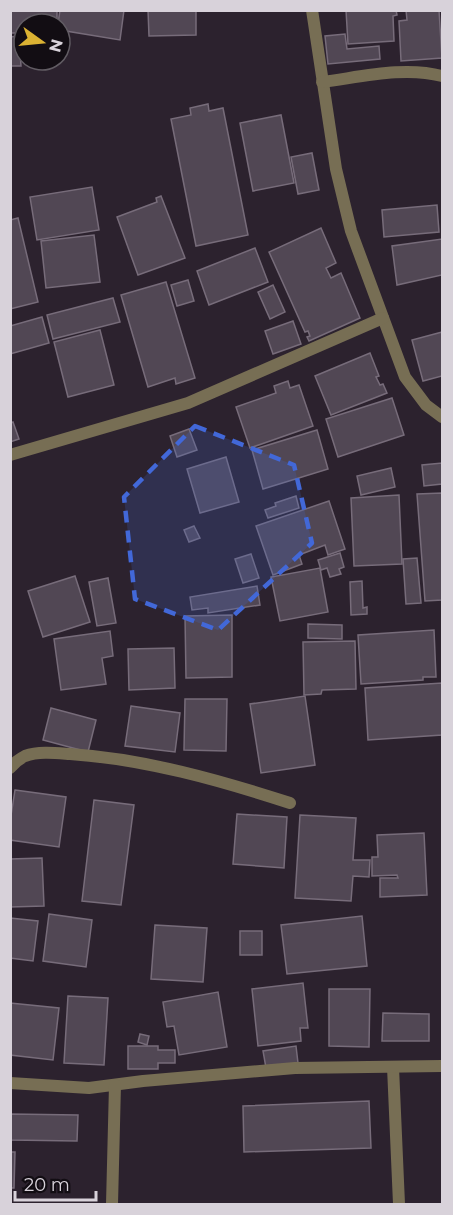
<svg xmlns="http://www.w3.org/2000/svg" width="453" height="1215" font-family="Montserrat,sans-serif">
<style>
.building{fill:#514754;stroke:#776c7a;stroke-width:1.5}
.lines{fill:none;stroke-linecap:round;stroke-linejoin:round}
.street{stroke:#776e54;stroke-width:12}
.marked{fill:#4268d8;fill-opacity:0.2;stroke:#4268d8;stroke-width:4.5;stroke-dasharray:12 8;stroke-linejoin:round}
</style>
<rect width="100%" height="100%" fill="#2c222e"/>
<g class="building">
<polygon points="10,10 57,10 57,24 24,24 24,33 10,33"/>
<polygon points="60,10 124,10 120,40 60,30 60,24 58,24"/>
<polygon points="148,10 196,10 196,35 149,36"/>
<polygon points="346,10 396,10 397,15 393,16 394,41 348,44"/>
<polygon points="406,10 439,10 442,58 401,61 399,21 407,20"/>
<polygon points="345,34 347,49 379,46 380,59 328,64 325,36"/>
<polygon points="19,36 21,66 10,66 10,37"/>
<polygon points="208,104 209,111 223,108 248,235 196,246 171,119 191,115 190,108"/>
<polygon points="281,115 294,183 253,191 240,123"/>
<polygon points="312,153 319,190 298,194 291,157"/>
<polygon points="92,187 99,230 37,240 30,197"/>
<polygon points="161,196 185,258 138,275 117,217 157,202 156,198"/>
<polygon points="437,205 439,232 384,237 382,210"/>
<polygon points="18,218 38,302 10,309 10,220"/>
<polygon points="321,228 336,263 326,268 331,278 341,273 360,318 309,341 307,337 310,336 308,331 305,332 269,252"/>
<polygon points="94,235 100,282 46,288 41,241"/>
<polygon points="442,239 442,275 397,285 392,246"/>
<polygon points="255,248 268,282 209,305 197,271"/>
<polygon points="188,280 194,301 177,306 171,285"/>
<polygon points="166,282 195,378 176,384 175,378 148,387 121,295"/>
<polygon points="273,285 285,312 270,319 258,292"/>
<polygon points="113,298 120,322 53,339 47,315"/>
<polygon points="42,317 49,343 10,354 10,326"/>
<polygon points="293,321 301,344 273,354 265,331"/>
<polygon points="100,330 114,385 68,397 54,342"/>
<polygon points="442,332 442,376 423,381 412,340"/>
<polygon points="370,353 379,376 376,377 380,385 383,384 387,393 331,415 315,376"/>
<polygon points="288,381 290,388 299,385 313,426 250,448 236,407 276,393 274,386"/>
<polygon points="392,398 404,435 338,457 326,419"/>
<polygon points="13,422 19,439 10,442 10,423"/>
<polygon points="189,429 197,450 177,457 170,436"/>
<polygon points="317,430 328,469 263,489 252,450"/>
<polygon points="226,457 239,502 200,513 187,469"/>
<polygon points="442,463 442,484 424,486 422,465"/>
<polygon points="391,468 395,487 361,495 357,476"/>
<polygon points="442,493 442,600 425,601 417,494"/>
<polygon points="399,495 402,564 354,566 351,498"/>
<polygon points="296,496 299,508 268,518 265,510 276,506 275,503"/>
<polygon points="329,501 345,549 328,555 325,545 299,555 302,564 273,575 256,526"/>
<polygon points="194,526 200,538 189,542 184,530"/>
<polygon points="340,553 344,567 339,569 341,574 330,577 327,568 321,570 318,560"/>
<polygon points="251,554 259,578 243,583 235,559"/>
<polygon points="417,558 421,603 406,604 403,559"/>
<polygon points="320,568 328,612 280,621 271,577"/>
<polygon points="75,576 90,622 43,637 28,591"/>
<polygon points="108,578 116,623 97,626 89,582"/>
<polygon points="362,581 363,608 367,607 367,614 351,615 350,582"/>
<polygon points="257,586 260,605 208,613 208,608 192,610 190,597"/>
<polygon points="232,615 232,677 186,678 185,616"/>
<polygon points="308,624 342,625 342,639 308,638"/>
<polygon points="434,630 436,677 423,677 423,680 361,684 358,635"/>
<polygon points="110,631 113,656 102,658 106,684 61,690 54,639"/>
<polygon points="355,641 356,689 322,690 321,694 304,695 303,642"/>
<polygon points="174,648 175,688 129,690 128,649"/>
<polygon points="442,683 442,735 368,740 365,688"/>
<polygon points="305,696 315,765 261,773 250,704"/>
<polygon points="185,699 227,699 226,751 184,750"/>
<polygon points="131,706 180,713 175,752 125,746"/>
<polygon points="51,708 96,720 88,752 43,740"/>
<polygon points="15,790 66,797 59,847 10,840 10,822"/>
<polygon points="94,800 134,805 121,905 82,901"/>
<polygon points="237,814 287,817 284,868 233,864"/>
<polygon points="300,815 356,818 353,860 370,860 369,877 353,876 351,901 295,898"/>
<polygon points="424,833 427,895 380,897 380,878 398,878 397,875 372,876 372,857 378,857 377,835"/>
<polygon points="42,858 44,906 10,907 10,859"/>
<polygon points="49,914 92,920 86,967 43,961"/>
<polygon points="362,916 367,966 287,974 281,925"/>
<polygon points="10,918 38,921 33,961 10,958"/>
<polygon points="155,925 207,928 203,982 151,979"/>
<rect x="240" y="931" width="22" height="24"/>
<polygon points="303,983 308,1028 300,1028 301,1041 258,1046 252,989"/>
<polygon points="329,989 370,989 369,1047 329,1046"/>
<polygon points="218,992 227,1047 179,1055 174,1026 167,1027 163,1002"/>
<polygon points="68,996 108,998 104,1065 64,1063"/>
<polygon points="10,1003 59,1008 53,1060 10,1055"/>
<polygon points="383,1013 429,1014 429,1041 382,1041"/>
<polygon points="140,1034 149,1036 147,1045 138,1042"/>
<polygon points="128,1046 158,1046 158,1050 175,1050 175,1063 158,1063 158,1069 128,1069"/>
<polygon points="296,1046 298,1063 266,1068 263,1051"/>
<polygon points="369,1101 371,1148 244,1152 243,1106"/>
<polygon points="10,1114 78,1115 77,1141 10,1140"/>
<polygon points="10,1152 15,1152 14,1188 10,1188"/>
</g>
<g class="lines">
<g class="street">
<polyline points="312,10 336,169 351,231 405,377 426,405 442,417"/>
<path d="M322 82C361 77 404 66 442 76"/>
<polyline points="10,455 188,403 383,318"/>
<path d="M10 768C14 763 19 759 25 756 39 751 56 753 70 754 145 759 219 780 290 803"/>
<polyline points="393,1067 399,1204"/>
<polyline points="10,1083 89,1088 143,1081 295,1068 442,1066"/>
<polyline points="112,1204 115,1085"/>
</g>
</g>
<path class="marked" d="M195 426 294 465 312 543 218 630 135 599 124 497Z"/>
<rect width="453" height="1215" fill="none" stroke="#d8d2da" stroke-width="24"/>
<g transform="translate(42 42) rotate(105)"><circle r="28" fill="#120d13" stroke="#615c63" stroke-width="1.5"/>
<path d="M0-4.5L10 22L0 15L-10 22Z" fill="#dbb233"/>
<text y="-9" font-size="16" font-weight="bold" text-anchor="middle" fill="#d8d2da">N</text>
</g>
<path d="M15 1191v9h81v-9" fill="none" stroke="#d8d2da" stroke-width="3"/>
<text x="24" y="1191" font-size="18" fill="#d8d2da" stroke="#120d13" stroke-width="4.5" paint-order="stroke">20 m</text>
</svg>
